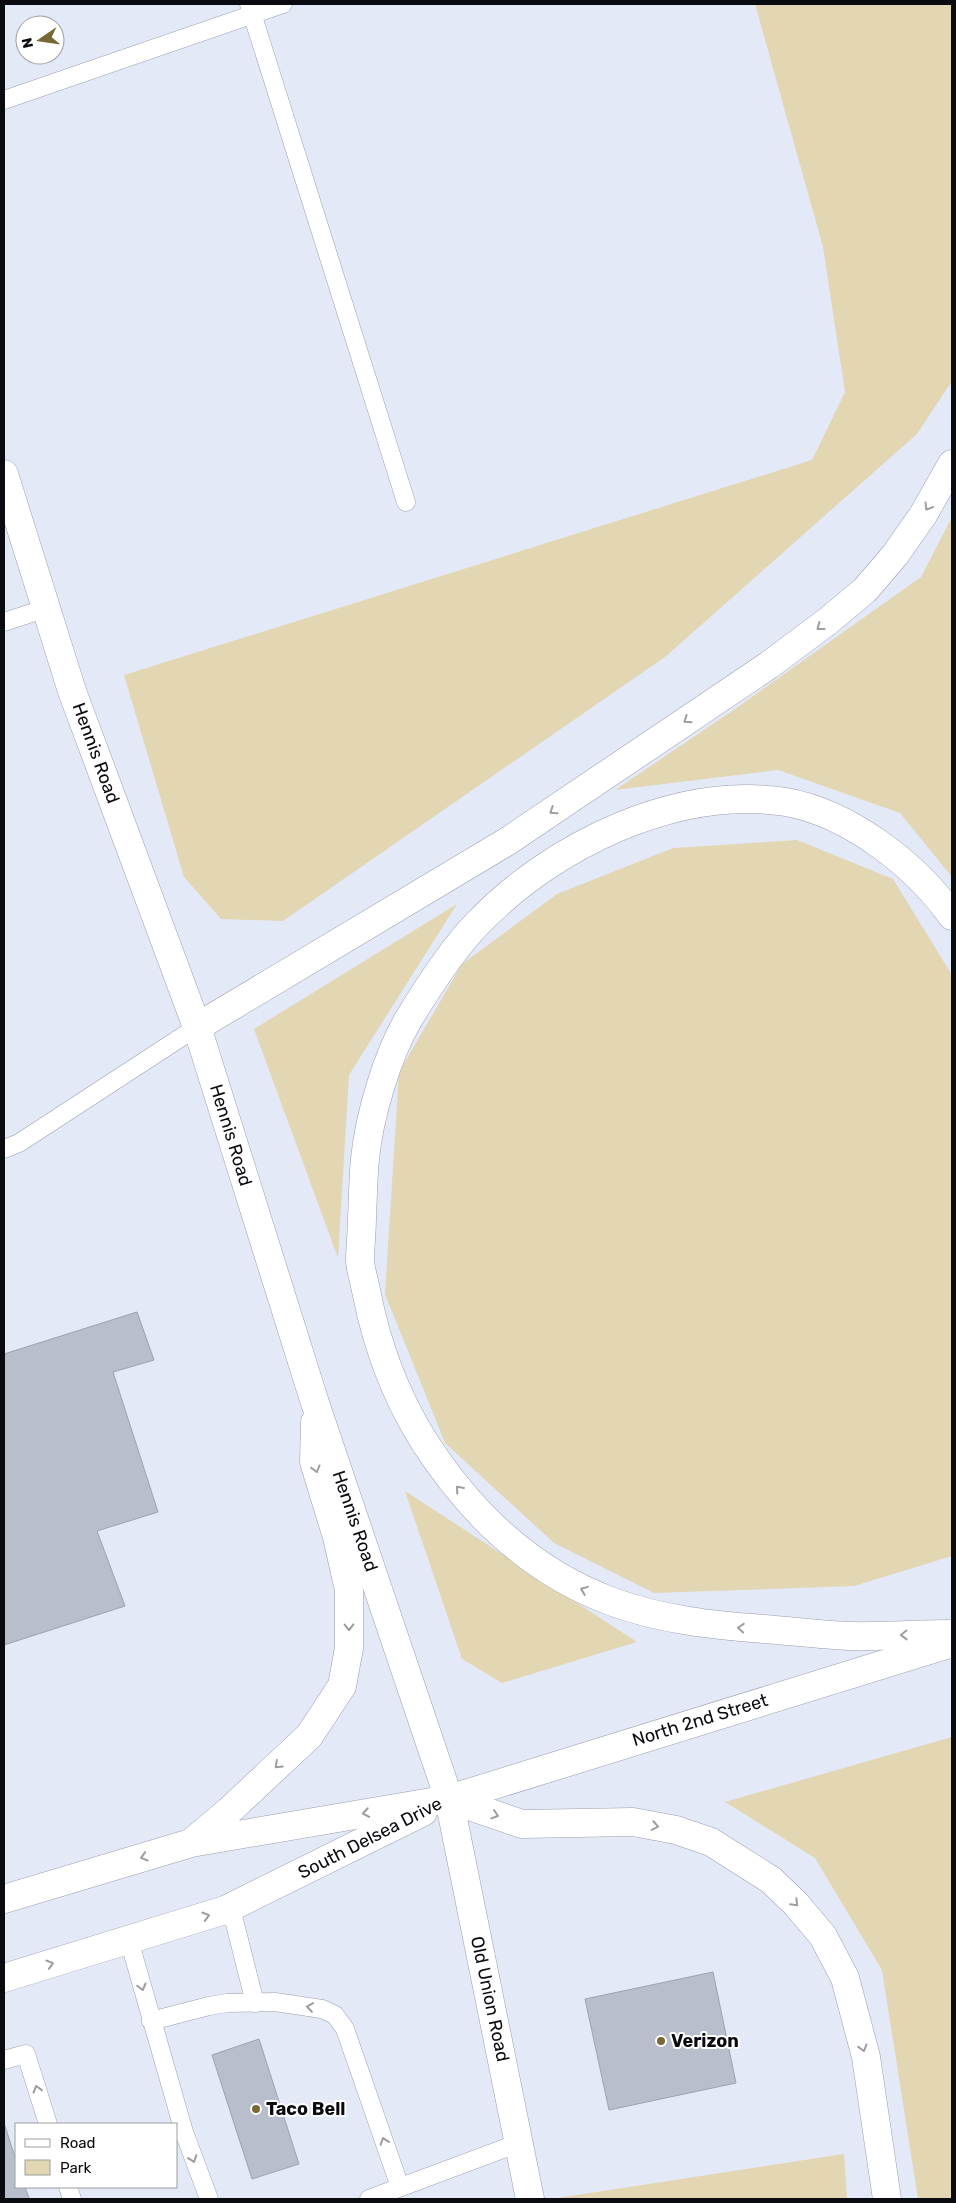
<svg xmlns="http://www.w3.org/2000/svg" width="956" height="2203" font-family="Rubik,sans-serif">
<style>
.green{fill:#e2d6b3}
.building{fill:#b9becc;stroke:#9da2b0}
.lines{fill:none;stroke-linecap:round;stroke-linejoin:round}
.service-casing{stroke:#999eac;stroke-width:19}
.minor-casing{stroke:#999eac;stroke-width:29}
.tertiary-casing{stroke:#999eac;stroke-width:29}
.primary-casing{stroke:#999eac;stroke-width:29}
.motorway-casing{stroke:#999eac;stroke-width:29}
.service{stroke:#fff;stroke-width:18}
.minor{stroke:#fff;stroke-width:28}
.tertiary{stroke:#fff;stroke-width:28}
.primary{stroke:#fff;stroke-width:28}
.motorway{stroke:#fff;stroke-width:28}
.oneway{stroke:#9d9d9f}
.poi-dot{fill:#786836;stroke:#fff;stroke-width:2}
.labels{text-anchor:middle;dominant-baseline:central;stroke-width:4;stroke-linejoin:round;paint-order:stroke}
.street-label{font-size:18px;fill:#0a0b10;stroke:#fff}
.poi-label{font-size:18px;font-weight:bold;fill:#0a0b10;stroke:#fff;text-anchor:start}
</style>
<rect width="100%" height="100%" fill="#e4e9f8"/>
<g class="green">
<polygon points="755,4 952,4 952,381 917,434 665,657 283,921 221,919 184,877 124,675 812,460 845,392 823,247"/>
<polygon points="952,517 952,877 900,813 778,770 615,790 735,709 921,577"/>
<polygon points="797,840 893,879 952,975 952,1556 854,1586 654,1593 554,1543 445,1443 385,1294 399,1072 462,964 557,894 673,848"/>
<polygon points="457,904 349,1075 338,1258 254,1029"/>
<polygon points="405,1491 637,1642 502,1683 462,1659"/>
<polygon points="952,1737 952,2199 918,2199 882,1970 815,1858 725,1802"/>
<polygon points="844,2154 847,2199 551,2199"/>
</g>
<g class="building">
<polygon points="137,1312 154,1360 113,1372 158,1512 97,1531 125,1606 4,1645 4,1354"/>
<polygon points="713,1972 736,2083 609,2110 585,1999"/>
<polygon points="259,2039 299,2164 252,2179 212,2055"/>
<polygon points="4,2123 16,2160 16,2187 25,2187 29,2198 27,2199 4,2199"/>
</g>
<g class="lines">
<g class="service-casing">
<g id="service">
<polyline points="249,4 406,502"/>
<polyline points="4,100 283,4"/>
<polyline points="4,622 47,608"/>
<polyline points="4,1149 19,1143 197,1027"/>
<polyline points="231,1908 255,2003"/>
<polyline points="129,1940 184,2132 209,2199"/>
<polyline points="151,2021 209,2006 227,2003 275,2002 322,2009 335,2015 345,2029 400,2187"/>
<polyline points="4,2060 26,2054 48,2124"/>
<polyline points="68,2187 72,2199"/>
<polyline points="369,2199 519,2143"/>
</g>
</g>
<g class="minor-casing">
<polyline id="minor" points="449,1799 530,2199"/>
</g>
<g class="tertiary-casing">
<polyline id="tertiary" points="4,474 72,691 197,1027"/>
</g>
<g class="primary-casing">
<g id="primary">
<polyline points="197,1027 315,1403 449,1799"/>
<polyline points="192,1842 230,1810 309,1736 342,1686 349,1648 349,1590 337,1537 314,1462 315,1422"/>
<polyline points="4,1899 191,1843 449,1799 952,1643"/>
<polyline points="4,1978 225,1910 423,1812"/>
</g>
</g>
<g class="motorway-casing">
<g id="motorway">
<path d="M952 916C916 865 849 813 786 802 677 785 553 845 478 923 455 946 425 992 408 1020 387 1056 369 1117 365 1159 363 1178 363 1199 362 1218 362 1232 360 1247 360 1261 361 1272 365 1284 367 1295 377 1345 395 1394 422 1438 468 1511 531 1572 613 1602 662 1620 713 1625 764 1629 792 1631 821 1635 850 1636 884 1637 918 1634 952 1634"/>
<polyline points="197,1027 508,841 769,665 828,621 865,590 895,555 923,515 952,464"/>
<polyline points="449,1799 522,1824 633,1822 676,1830 711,1842 771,1880 796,1904 823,1936 845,1978 866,2057 887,2199"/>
</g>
</g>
<use href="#service" class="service"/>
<use href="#minor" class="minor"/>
<use href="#tertiary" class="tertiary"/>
<use href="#primary" class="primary"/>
<use href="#motorway" class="motorway"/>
</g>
<defs><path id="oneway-chevron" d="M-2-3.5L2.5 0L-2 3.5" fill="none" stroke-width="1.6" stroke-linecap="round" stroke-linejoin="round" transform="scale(1.25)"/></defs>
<g class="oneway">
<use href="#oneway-chevron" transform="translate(928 507) rotate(121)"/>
<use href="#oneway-chevron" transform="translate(820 627) rotate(143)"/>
<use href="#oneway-chevron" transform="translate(687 720) rotate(146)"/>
<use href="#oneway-chevron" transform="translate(553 811) rotate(146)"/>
<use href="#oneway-chevron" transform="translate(316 1469) rotate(75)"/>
<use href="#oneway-chevron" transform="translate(459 1489) rotate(-131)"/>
<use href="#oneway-chevron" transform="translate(584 1590) rotate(-158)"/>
<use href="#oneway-chevron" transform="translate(349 1627) rotate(89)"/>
<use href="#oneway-chevron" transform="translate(741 1628) rotate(-176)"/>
<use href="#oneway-chevron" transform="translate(904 1635) rotate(179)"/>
<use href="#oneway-chevron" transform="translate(278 1765) rotate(137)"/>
<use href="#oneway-chevron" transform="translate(366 1813) rotate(170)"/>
<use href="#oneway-chevron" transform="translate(495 1815) rotate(19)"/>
<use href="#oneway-chevron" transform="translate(655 1826) rotate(11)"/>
<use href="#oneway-chevron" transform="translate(144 1857) rotate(163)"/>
<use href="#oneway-chevron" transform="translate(795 1903) rotate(46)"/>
<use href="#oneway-chevron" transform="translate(206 1916) rotate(-17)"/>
<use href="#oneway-chevron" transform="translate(50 1964) rotate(-17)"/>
<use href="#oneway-chevron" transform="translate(142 1987) rotate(75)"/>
<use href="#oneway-chevron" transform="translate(310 2007) rotate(-172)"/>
<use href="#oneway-chevron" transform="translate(863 2048) rotate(75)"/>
<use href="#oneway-chevron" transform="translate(37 2089) rotate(-107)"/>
<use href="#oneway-chevron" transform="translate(384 2141) rotate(-109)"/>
<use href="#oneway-chevron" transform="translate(193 2159) rotate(71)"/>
</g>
<g class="poi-dot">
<circle cx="661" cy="2041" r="5"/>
<circle cx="256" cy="2109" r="5"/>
</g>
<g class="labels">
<g class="street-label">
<text transform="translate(96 753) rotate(70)">Hennis Road</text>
<text transform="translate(231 1135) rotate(73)">Hennis Road</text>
<text transform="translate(355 1521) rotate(71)">Hennis Road</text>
<text transform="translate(700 1720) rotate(-17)">North 2nd Street</text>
<text transform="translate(370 1838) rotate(-27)">South Delsea Drive</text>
<text transform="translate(490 1999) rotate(78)">Old Union Road</text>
</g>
<g class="poi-label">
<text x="671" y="2041">Verizon</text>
<text x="266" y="2109">Taco Bell</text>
</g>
</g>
<rect width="956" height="2203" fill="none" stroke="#0a0b10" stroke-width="10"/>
<rect x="15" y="2123" width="162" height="65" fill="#ffffff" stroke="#9d9d9f"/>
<rect x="25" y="2139" width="25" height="8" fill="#ffffff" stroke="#9d9d9f"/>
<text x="60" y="2148" font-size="15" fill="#0a0b10">Road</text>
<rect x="25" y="2160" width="25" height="15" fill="#e2d6b3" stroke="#9d9d9f"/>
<text x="60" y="2173" font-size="15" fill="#0a0b10">Park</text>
<g transform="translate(40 40) rotate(257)"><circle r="24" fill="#ffffff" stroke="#9d9d9f"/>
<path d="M0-4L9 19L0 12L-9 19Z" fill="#786836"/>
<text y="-8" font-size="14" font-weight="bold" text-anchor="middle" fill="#0a0b10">N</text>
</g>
</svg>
